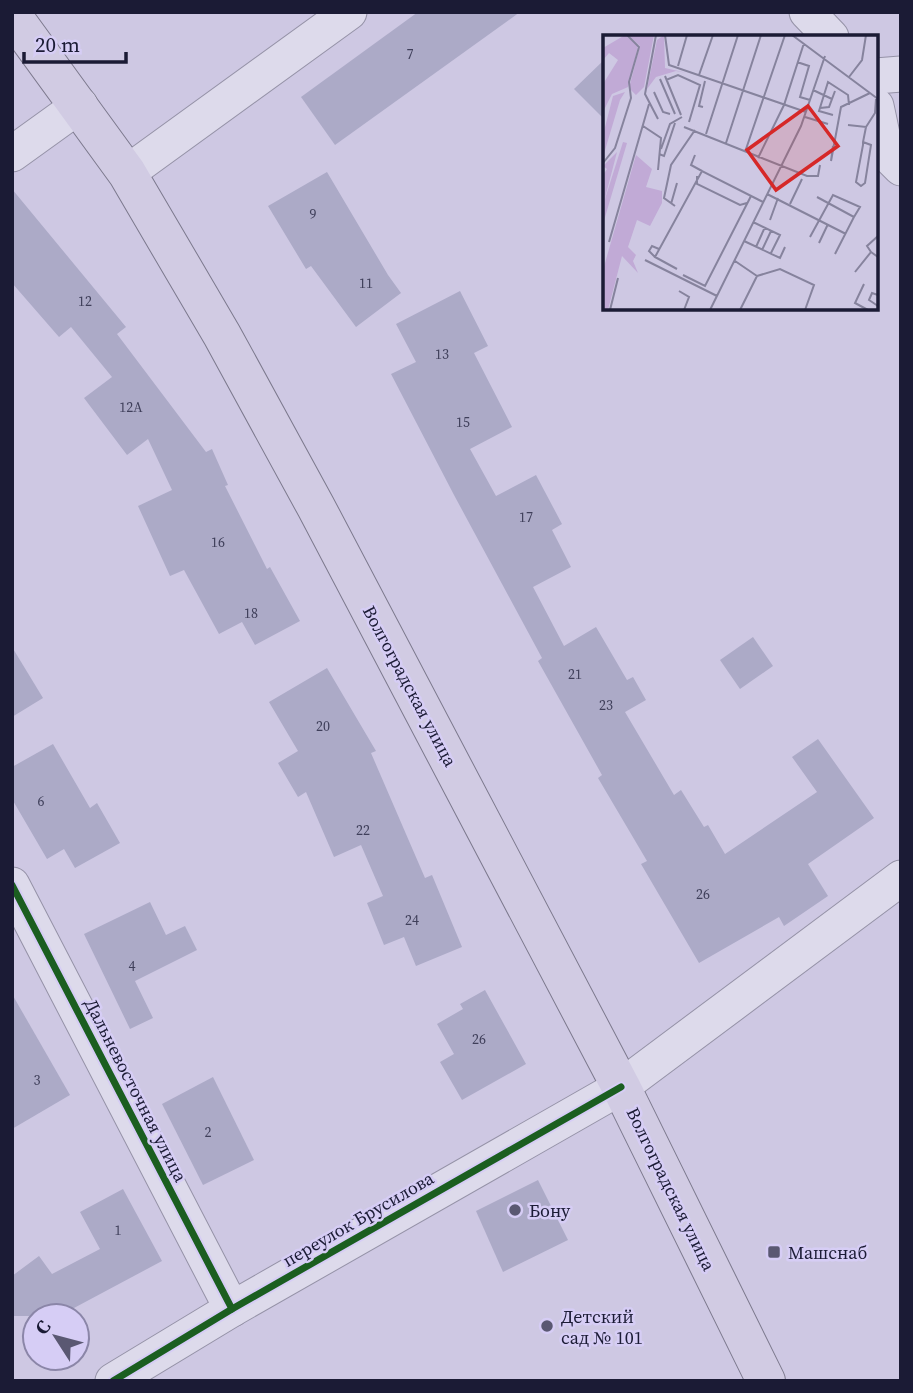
<svg xmlns="http://www.w3.org/2000/svg" width="913" height="1393" font-family="'Source Serif 4',serif">
<style>
.building{fill:#acaac7}
.lines{fill:none;stroke-linecap:round;stroke-linejoin:round}
.minor-casing{stroke:#9592a7;stroke-width:37}
.major-casing{stroke:#7c798d;stroke-width:40}
.minor{stroke:#dddaeb;stroke-width:35}
.major{stroke:#d1cbe3;stroke-width:38}
.cycleway-casing{stroke:#d6cdf5;stroke-width:11}
.cycleway{stroke:#1b5e20;stroke-width:7}
.poi-dot{fill:#5a5872;stroke:#d6cdf5;stroke-width:2.5}
.labels{text-anchor:middle;dominant-baseline:central;stroke-width:5;stroke-linejoin:round;paint-order:stroke}
.number-label{font-size:14px;fill:#3f3f5a}
.street-label{font-size:18px;fill:#1b1b35;stroke:#d6cdf5}
.poi-label{font-size:18px;fill:#1b1b35;stroke:#d6cdf5;text-anchor:start}
.inset-road{fill:none;stroke:#86839d;stroke-width:2}
.view{fill:#d62828;fill-opacity:0.15;stroke:#d62828;stroke-width:3.5}
.inset-edge{fill:none;stroke:#1b1b35;stroke-width:3.5}
</style>
<rect width="100%" height="100%" fill="#cec8e3"/>
<g class="building">
<polygon points="418,12 520,12 335,145 301,97"/>
<polygon points="605,59 605,120 574,89"/>
<polygon points="327,172 388,275 401,293 356,327 311,266 306,269 268,206"/>
<polygon points="12,189 126,327 117,334 206,452 212,449 228,485 225,486 267,569 270,567 300,621 255,645 242,622 219,634 184,570 170,576 138,506 172,490 148,439 127,455 84,398 112,377 71,327 59,337 12,283"/>
<polygon points="460,291 488,346 474,353 512,427 470,449 496,496 536,475 562,524 552,530 571,567 533,587 564,646 596,627 627,680 633,677 646,700 625,712 674,795 681,790 704,827 708,825 725,854 817,792 792,757 818,739 874,818 808,864 828,896 784,926 779,917 699,963 641,864 647,861 598,778 602,775 538,661 542,658 454,495 391,374 416,362 396,324"/>
<polygon points="753,637 773,666 740,689 720,660"/>
<polygon points="12,647 43,698 12,717"/>
<polygon points="327,668 376,751 371,753 425,878 432,875 462,947 416,966 404,937 384,945 367,903 383,896 361,845 334,857 306,792 298,797 278,763 298,751 269,702"/>
<polygon points="53,744 90,808 97,803 120,843 75,868 64,849 47,859 12,799 12,767"/>
<polygon points="150,902 166,935 185,926 197,950 135,981 153,1018 130,1029 84,934"/>
<polygon points="485,990 526,1064 462,1100 440,1062 454,1054 437,1024 463,1009 460,1004"/>
<polygon points="12,994 70,1095 12,1129"/>
<polygon points="213,1077 254,1160 203,1185 162,1104"/>
<polygon points="538,1180 568,1240 503,1272 476,1211"/>
<polygon points="123,1189 162,1261 59,1316 12,1316 12,1276 39,1256 52,1274 100,1249 80,1212"/>
</g>
<g class="lines">
<g class="minor-casing">
<g id="minor">
<polyline points="807,12 831,37"/>
<polyline points="876,76 901,74"/>
<polyline points="876,106 886,153 901,168"/>
<polyline points="12,154 80,105"/>
<polyline points="127,173 349,12"/>
<polyline points="12,885 232,1309"/>
<polyline points="113,1381 232,1309 621,1087 901,878"/>
</g>
</g>
<g class="major-casing">
<polyline id="major" points="12,15 127,173 222,335 316,507 621,1087 766,1381"/>
</g>
<use href="#minor" class="minor"/>
<use href="#major" class="major"/>
<g class="cycleway-casing">
<g id="cycleway">
<polyline points="12,885 232,1309"/>
<polyline points="113,1381 232,1309 621,1087"/>
</g>
</g>
<use href="#cycleway" class="cycleway"/>
</g>
<g class="poi-dot">
<circle cx="515" cy="1210" r="7"/>
<rect x="767" y="1245" width="14" height="14" rx="3.5"/>
<circle cx="547" cy="1326" r="7"/>
</g>
<g class="labels">
<g class="number-label">
<text x="410" y="54">7</text>
<text x="313" y="214">9</text>
<text x="366" y="283">11</text>
<text x="85" y="301">12</text>
<text x="442" y="354">13</text>
<text x="131" y="407">12А</text>
<text x="463" y="422">15</text>
<text x="526" y="517">17</text>
<text x="218" y="542">16</text>
<text x="251" y="613">18</text>
<text x="575" y="674">21</text>
<text x="606" y="705">23</text>
<text x="323" y="726">20</text>
<text x="41" y="801">6</text>
<text x="363" y="830">22</text>
<text x="703" y="894">26</text>
<text x="412" y="920">24</text>
<text x="132" y="966">4</text>
<text x="479" y="1039">26</text>
<text x="37" y="1080">3</text>
<text x="208" y="1132">2</text>
<text x="118" y="1230">1</text>
</g>
<g class="street-label">
<text transform="translate(410 686) rotate(62)">Волгоградская улица</text>
<text transform="translate(136 1090) rotate(63)">Дальневосточная улица</text>
<text transform="translate(671 1189) rotate(64)">Волгоградская улица</text>
<text transform="translate(358 1219) rotate(-30)">переулок Брусилова</text>
</g>
<g class="poi-label">
<text x="529" y="1210">Бону</text>
<text x="788" y="1252">Машснаб</text>
<text x="561" y="1316">Детский<tspan x="561" dy="21">сад № 101</tspan></text>
</g>
</g>
<g transform="translate(603 35)">
<rect width="275" height="275" fill="#cec8e3"/>
<path d="M22 0 35 11 25 52 9 59 0 77V49L15 25 6 18 0 25V13ZM25 0H51L41 52 33 60 26 53 37 11ZM61 0 62 33 84 38 73 36 53 42 44 54 54 5ZM22 57 17 65 0 122V100L10 61ZM20 107 24 108 0 189V140L4 134 0 131 14 117 1 167ZM33 120 49 134 43 152 59 156V168L47 191 34 185 25 212 33 220 30 226 35 238 19 221 5 275H0V235Z" fill="#c1aad6"/>
<path class="inset-road" d="M53 0 42 59 55 84M62 0 66 30 203 77M189 0 275 64M194 27 206 31 197 62 207 65M75 31 84 0M96 40 110 0M62 41 78 80M246 42 259 25 263 0M57 44 72 79M63 45 75 40 97 50 86 87M210 55 229 64M51 57 60 77 67 79M100 72 96 71 102 46M217 73 226 72 232 56M230 80 216 76 225 47 245 60 246 70M202 82 225 89M245 90 263 92 272 78 273 64M40 91 58 103 55 135M81 92 204 141H215L217 130M103 99 135 0M260 107 268 110 262 148 258 151 253 147 260 110V107L263 92M123 108 158 0M230 111 228 126 238 72 267 58M58 114 67 89 79 82M142 117 182 0M56 119 61 121 72 88M92 120 88 130 99 136M155 123 181 70 201 8M0 128 12 113 28 63 26 47 36 12 24 0M94 141V149L137 170 144 168M164 159 243 199M214 162 251 182 232 219M68 169 74 148M187 169 199 144M72 171 61 163 68 130 92 95M167 185 175 163M150 187 177 200 168 218M207 202 230 160 257 172 251 182M141 206 177 223 182 212M6 207 46 69M216 208 225 189M153 212 162 192M159 215 168 196M268 217 264 211 275 201M52 222 46 216 49 211 56 214M42 225 114 261M132 226 154 241 137 275M74 234 52 222 99 136 160 167M252 237 268 217 275 222M80 240 102 251 148 161M154 241 177 234 211 250 202 275M261 249 252 268 265 275M76 256 86 262 81 275M275 260 269 258 266 265 275 271M7 275 15 243M107 275 198 91 222 21"/>
<path class="view" d="M205 71 235 111 173 155 144 115Z"/>
<rect width="275" height="275" class="inset-edge"/>
</g>
<rect width="913" height="1393" fill="none" stroke="#1b1b35" stroke-width="28"/>
<g transform="translate(56 1337) rotate(306)"><circle r="33" fill="#d6cdf5" stroke="#8b86a8" stroke-width="2"/>
<path d="M0-5L12 26L0 18L-12 26Z" fill="#5a5872"/>
<text y="-10" font-size="19" font-weight="bold" text-anchor="middle" fill="#1b1b35">С</text>
</g>
<path d="M24 52v10h102v-10" fill="none" stroke="#1b1b35" stroke-width="3.5"/>
<text x="35" y="52" font-size="21" fill="#1b1b35" stroke="#d6cdf5" stroke-width="5" paint-order="stroke">20 m</text>
</svg>
